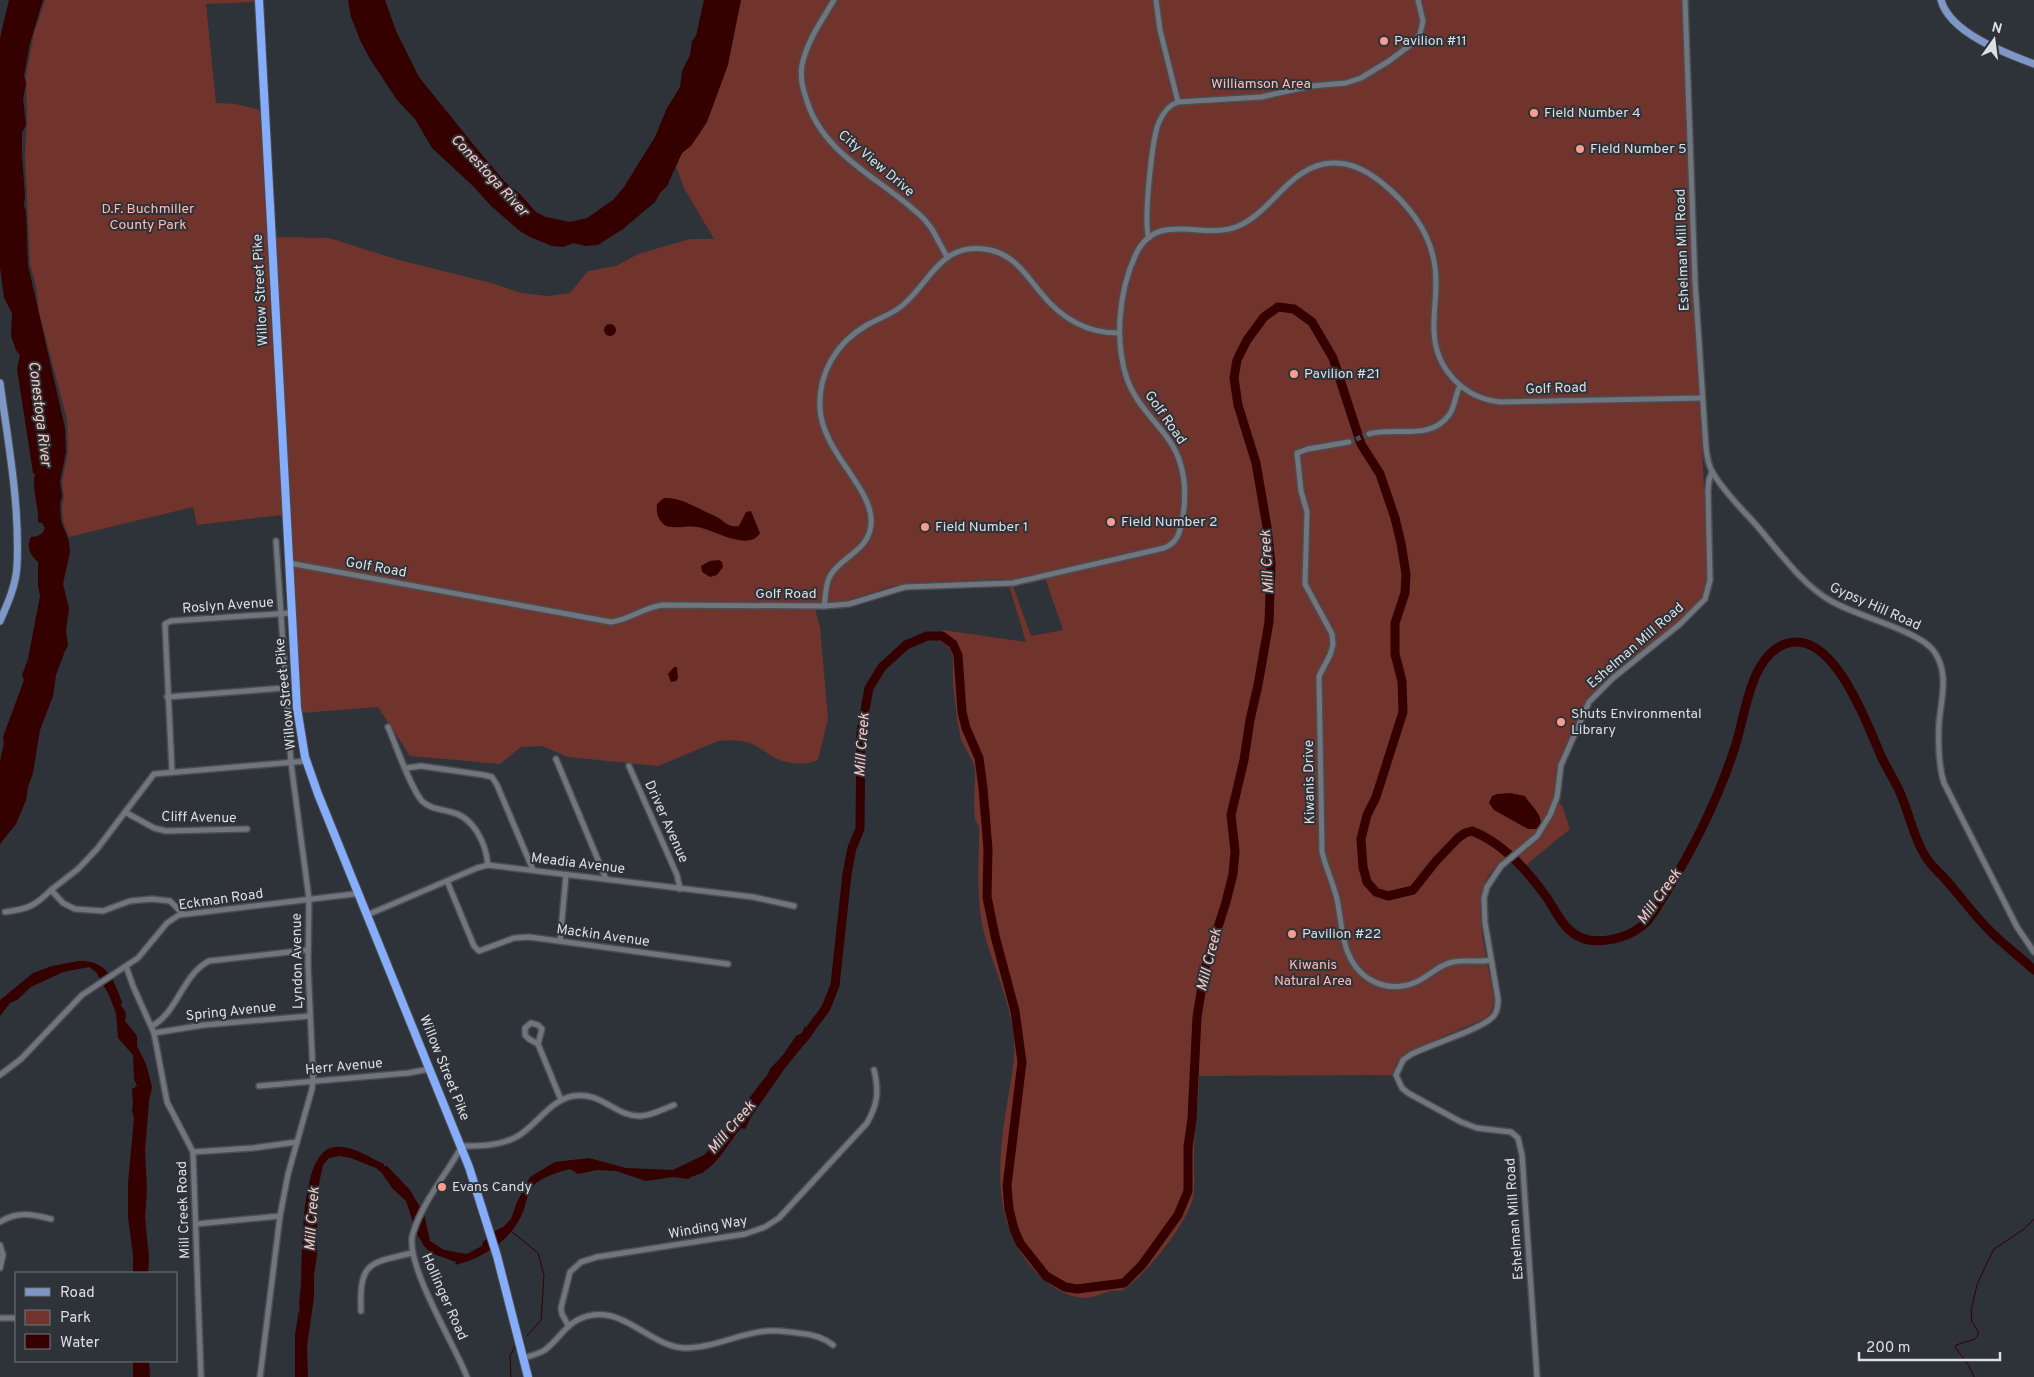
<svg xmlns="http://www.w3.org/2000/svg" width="2034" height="1377" font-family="Overpass,sans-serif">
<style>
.green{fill:#70342c;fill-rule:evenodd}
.water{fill:#340000}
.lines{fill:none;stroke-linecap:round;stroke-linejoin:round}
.stream{stroke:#340000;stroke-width:1}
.river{stroke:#340000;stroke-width:9}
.minor-tunnel{stroke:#484c52;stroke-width:5;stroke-dasharray:5 2.5;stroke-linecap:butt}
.minor-casing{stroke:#4a4d53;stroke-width:8}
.major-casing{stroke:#4a4d53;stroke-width:9}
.highway-casing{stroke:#4a4d53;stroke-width:10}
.minor{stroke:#71757d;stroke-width:5}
.major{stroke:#7d97c7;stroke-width:7}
.highway{stroke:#85adf9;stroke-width:8}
.poi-dot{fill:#f59d8f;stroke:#2e3239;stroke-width:2}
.labels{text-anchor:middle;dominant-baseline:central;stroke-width:4;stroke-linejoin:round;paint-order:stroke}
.poi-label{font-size:14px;fill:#dcdfe3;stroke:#2e3239;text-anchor:start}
.park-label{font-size:14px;fill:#ffbbb0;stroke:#2e3239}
.street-label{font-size:14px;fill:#dcdfe3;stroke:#2e3239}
.water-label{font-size:15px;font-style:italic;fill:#f9cac2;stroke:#2e3239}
</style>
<rect width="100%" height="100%" fill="#2e3239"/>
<g class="green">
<polygon points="45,0 254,0 254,2 206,4 216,103 236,104 260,110 282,515 197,525 193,507 69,537 63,522 62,506 64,497 62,482 68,451 67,420 39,312 36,286 30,264 25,155 27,119 26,76 34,33"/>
<path d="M741 0H1682L1699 394 1706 525 1707 585 1704 595 1698 604 1597 689 1588 699 1581 711 1560 759 1553 800 1562 805 1570 829 1526 865 1515 851C1506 858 1496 865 1489 875 1469 906 1490 965 1494 1001L1491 1013 1484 1019 1407 1052 1396 1064 1393 1075 1199 1076C1199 1102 1194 1127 1194 1152 1193 1167 1196 1183 1193 1198 1186 1225 1145 1277 1121 1291 1117 1291 1113 1290 1110 1291 1101 1294 1093 1298 1084 1298 1066 1297 1047 1284 1035 1271 990 1224 998 1157 1008 1098 1011 1079 1015 1062 1014 1042 1012 1007 996 973 986 940 975 904 979 864 979 827L975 819 974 807 975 771 973 762 961 740 957 719 953 683V658L950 649 943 643 937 640 943 630 1026 642 1007 579 912 583 893 586 845 601 813 602 820 627 828 719 818 760C804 766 786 764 773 757 764 751 756 744 746 742 737 740 727 740 718 741L658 766 568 757 542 746 521 747 500 764 410 756 378 707 301 713 276 237 329 238 399 260 491 283 521 293 548 296 570 293 588 271 616 266 638 254 690 239H714L684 188 676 166C678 162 679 155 683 152 692 143 701 134 706 122 724 83 732 42 741 0ZM1045 578 1063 630 1031 636 1013 586Z"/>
</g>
<g class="water">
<path d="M9 0H43L30 43 24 76 26 83 23 99 26 125 22 133V155L25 195 24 206 26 211 28 265 65 428 66 452 60 481 62 496 60 504 61 521 69 541 70 552 63 584 69 608 66 630 68 646 65 651 56 675 53 696 40 730 33 773 28 787 26 800 16 824 0 844V761L4 743 3 737 24 680 22 675 28 659 40 596 38 586V562C30 555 26 547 31 537 38 537 43 534 45 528L42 523 38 522C39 505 31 488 35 474L33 473 17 369 20 355 16 350 11 336 12 313 4 298 0 267V38Z"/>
<polygon points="348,0 385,0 396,31 419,77 477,149 505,182 520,194 536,212 546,217 570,222 587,218 613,200 624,187 655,137 667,108 680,87 682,71 690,55 692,41 696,36 704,0 741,0 728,65 707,122 691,146 682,153 667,186 660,193 655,202 623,229 598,245 585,246 574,243 563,247 552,246 530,237 520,231 491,206 474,187 432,148 415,119 397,100 370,59 360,40 351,17"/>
<circle cx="610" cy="330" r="6"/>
<path d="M664 498C682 497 698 509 715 516 724 520 727 528 739 526L746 512 751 511 760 533C749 552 714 530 698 527 687 525 676 529 666 526 658 521 656 513 657 504Z"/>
<polygon points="719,560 722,562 723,567 717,575 710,577 702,572 701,566 710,561"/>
<polygon points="674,667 677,667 678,678 676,681 671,682 668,674"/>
<path d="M1510 793 1525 796C1530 805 1541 812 1541 824L1536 829H1528L1494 810 1489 803 1492 796 1497 794Z"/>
<path d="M78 961C107 960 113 978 122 1002L121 1005 126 1013 125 1021 137 1036V1046L146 1064 152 1087 149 1101 145 1151 147 1190 145 1217 149 1258 148 1273H133V1255L128 1217V1183L134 1118 132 1110 133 1103 132 1089 137 1086 134 1079 133 1055 118 1038 116 1013 108 993 96 972 89 967 63 972 31 987 17 1000 10 1003 0 1016V1000L33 973 52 966Z"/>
<path d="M805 1026 812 1035 785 1068 751 1117 745 1129 741 1128C728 1143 719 1163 702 1173 697 1175 692 1176 688 1179L673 1177 646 1181 616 1171 597 1170 578 1174 570 1169C561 1171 542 1177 535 1184 528 1190 526 1204 523 1212 512 1240 482 1259 455 1265L456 1262 431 1253 424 1246 417 1234 406 1201 392 1188 382 1173 376 1168 351 1158 339 1156 329 1158 323 1165 317 1193V1255L314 1275V1297L307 1346 308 1377H295V1335L299 1309 301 1320 299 1303C305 1275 295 1150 335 1147 353 1145 369 1158 384 1164V1166H387L410 1190 424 1214 430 1241 444 1250 467 1254 482 1246 483 1242 495 1231 503 1227 511 1219 517 1202 530 1177 555 1162 589 1158 626 1168 673 1170 704 1155 733 1125 738 1113 745 1107 750 1097 768 1074 770 1069 783 1055 796 1036 802 1033Z"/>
<polygon points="133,1361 149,1361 150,1377 133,1377"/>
</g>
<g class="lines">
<g class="stream">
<polyline points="511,1231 538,1253 544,1275 541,1320 527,1336"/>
<polyline points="511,1377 510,1356 515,1346"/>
<polyline points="1974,1377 1969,1366 1955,1347 1956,1345 1975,1339 1978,1335 1978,1331 1972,1322 1971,1311 1977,1285 1985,1267 1994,1249 2024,1229 2034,1219"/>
</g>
<path class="river" d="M803 1039 826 1008 835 985 847 874 852 848 860 829 861 732 869 688 882 667 906 645 927 636H942L953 644 958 655 962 712 966 728 979 758 983 788 988 849 987 897 995 936 1015 1011 1022 1062 1007 1186 1009 1209 1014 1229 1020 1243 1046 1276 1065 1287 1077 1289 1124 1283 1142 1265 1178 1215 1188 1191V1147L1192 1119 1197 1017 1205 968 1226 902 1233 874 1235 851 1231 815 1244 760 1250 720 1258 685 1269 622 1271 564 1267 527 1256 463 1238 405 1234 378 1237 360 1247 340 1264 317 1278 307 1294 309 1312 322 1333 358 1361 444 1380 474 1395 518 1401 543 1406 574 1405 593 1395 623V654L1402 681 1403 712 1376 797 1367 815 1361 839 1363 867 1367 882 1376 892 1388 896 1413 890 1436 861 1458 838 1465 833 1472 831C1503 843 1528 871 1547 898 1557 913 1564 931 1582 938 1600 945 1627 938 1642 926 1651 920 1656 908 1662 899 1691 853 1717 802 1734 750 1745 719 1749 657 1785 644 1833 627 1867 724 1881 756 1888 771 1898 785 1903 800 1910 818 1914 837 1924 854 1929 864 1939 872 1946 880 1962 898 1976 918 1994 935 2007 947 2021 958 2034 970"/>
<polyline class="minor-tunnel" points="1349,442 1369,434"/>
<g class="minor-casing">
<g id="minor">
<path d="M834 0C822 20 807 41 802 65 800 77 802 87 806 98 822 156 885 180 924 219L932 229 947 257"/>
<polyline points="1156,0 1160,30 1178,102 1261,97 1311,86 1346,83 1361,78 1389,61 1413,43 1420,34 1423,21 1418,0"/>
<path d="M1685 0 1695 282 1706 448C1707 457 1708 465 1713 473 1724 492 1742 509 1757 526 1778 550 1802 585 1831 601 1856 616 1917 630 1933 650 1950 672 1941 699 1939 723 1938 744 1938 764 1944 783L2017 927 2034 952"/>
<path d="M1149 238C1143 223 1152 138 1159 122 1163 113 1169 105 1178 102"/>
<path d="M1369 434C1395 426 1429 442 1449 415 1455 407 1455 395 1460 386"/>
<path d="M1349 442 1308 449 1297 453 1301 491 1307 512 1305 584 1332 634 1333 645 1330 655 1319 676 1322 852C1326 868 1333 883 1337 899 1343 928 1341 961 1369 979 1379 985 1389 988 1402 986 1424 984 1435 965 1453 962 1466 959 1477 963 1491 960"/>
<path d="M289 563 611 622C629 620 644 607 663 605L824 606 849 604 905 587 1013 583 1164 548C1179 542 1180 531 1183 516 1187 489 1185 463 1169 440 1154 419 1136 404 1127 379 1114 340 1119 290 1136 254 1157 210 1202 240 1236 227 1270 214 1287 171 1324 164 1347 160 1364 169 1381 182 1407 203 1428 228 1434 261 1439 285 1433 308 1434 331 1435 368 1463 398 1500 402L1702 398"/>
<path d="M824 606C826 596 825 585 830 576 841 556 868 552 871 525 875 489 823 454 820 409 818 373 836 343 867 325 879 318 893 314 903 305 932 280 942 240 990 250 1014 255 1026 275 1041 293 1061 318 1086 333 1118 333"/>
<polyline points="167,697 285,688"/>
<path d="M388 727C396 745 410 787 422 801 430 809 441 809 451 812 474 817 486 844 488 865"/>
<polyline points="556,759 606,879"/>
<polyline points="629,766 677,875 680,889"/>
<polyline points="406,768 421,766 484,775 492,777 497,785 533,870"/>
<polyline points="172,772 165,624 171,621 291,613"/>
<polyline points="125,812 154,828 166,831 247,829"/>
<polyline points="447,881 474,946 479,951 514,938 529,937 728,964"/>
<path d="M5 912C28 909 35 906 51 890"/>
<polyline points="183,914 170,901 152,899 130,901 103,911 75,909 63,903 51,890 78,869 97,849 154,774 306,761"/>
<polyline points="367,915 477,868 488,865 753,897 794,906"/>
<polyline points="560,941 566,875"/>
<polyline points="126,966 133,986 154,1033 167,1102 193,1152 201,1377"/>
<path d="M152 1026C178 1012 182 975 209 961L307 950"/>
<polyline points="154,1033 204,1025 310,1016"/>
<polyline points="538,1044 542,1029 538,1025 531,1023 525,1028 525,1035 529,1039 538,1044 561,1100"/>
<polyline points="0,1075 21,1059 82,995 138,958 167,923 179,915 354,894 358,892"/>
<polyline points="259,1086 408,1073 430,1069"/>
<polyline points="193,1152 253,1148 297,1142"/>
<path d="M0 1222C17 1211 32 1214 51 1219"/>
<polyline points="196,1224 280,1216"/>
<polyline points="0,1245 3,1255 0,1268"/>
<path d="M361 1311C359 1261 370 1263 412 1253"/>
<polyline points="0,1318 16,1318"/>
<path d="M568 1325 562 1314 561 1308 570 1272 581 1262 597 1257 745 1234 765 1227 779 1218 867 1123C878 1104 879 1090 874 1070"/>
<path d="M523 1358C530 1356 539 1354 545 1350 563 1336 567 1319 593 1315 627 1310 652 1347 685 1348 713 1348 740 1333 767 1331 778 1330 787 1332 798 1333 811 1334 823 1337 833 1345"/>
<polyline points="260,1377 280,1216 288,1174 312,1089 313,1075 308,964 309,899 291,763 276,541"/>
<path d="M467 1377C455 1345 403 1262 413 1233 423 1201 446 1175 462 1146 481 1146 501 1146 518 1136 538 1124 549 1101 573 1096 602 1091 615 1117 641 1116 653 1115 663 1109 674 1105"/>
<path d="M1537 1377 1522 1155 1518 1138 1511 1132 1477 1128 1461 1122 1408 1093 1402 1088 1396 1075 1403 1060 1410 1055C1427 1045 1488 1028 1495 1014 1498 1009 1498 1004 1498 999L1485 923 1484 898 1487 887 1501 866 1537 836 1550 815 1557 797 1561 765 1589 702 1613 678 1680 624 1705 599 1710 580 1708 491 1709 480 1712 472"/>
</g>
</g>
<g class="major-casing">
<g id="major">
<path d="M1941 0C1950 33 2005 53 2034 64"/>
<path d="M0 383C8 442 20 505 17 566 16 585 8 603 0 621"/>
</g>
</g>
<g class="highway-casing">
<polyline id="highway" points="259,0 297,708 305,757 318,794 469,1167 497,1256 528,1377"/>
</g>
<use href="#minor" class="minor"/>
<use href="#major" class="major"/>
<use href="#highway" class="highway"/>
</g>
<g class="poi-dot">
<circle cx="1384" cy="41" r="5"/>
<circle cx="1534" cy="113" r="5"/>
<circle cx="1580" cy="149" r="5"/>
<circle cx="1294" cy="374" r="5"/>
<circle cx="1111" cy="522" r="5"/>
<circle cx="925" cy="527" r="5"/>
<circle cx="1561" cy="722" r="5"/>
<circle cx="1292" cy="934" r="5"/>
<circle cx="442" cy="1187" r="5"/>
</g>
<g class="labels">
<g class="poi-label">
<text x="1394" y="41">Pavilion #11</text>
<text x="1544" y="113">Field Number 4</text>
<text x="1590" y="149">Field Number 5</text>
<text x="1304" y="374">Pavilion #21</text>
<text x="1121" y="522">Field Number 2</text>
<text x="935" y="527">Field Number 1</text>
<text x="1571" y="714">Shuts Environmental<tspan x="1571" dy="16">Library</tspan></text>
<text x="1302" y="934">Pavilion #22</text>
<text x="452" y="1187">Evans Candy</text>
</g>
<g class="park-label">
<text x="1261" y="84">Williamson Area</text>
<text x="148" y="209">D.F. Buchmiller<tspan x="148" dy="16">County Park</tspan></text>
<text x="1313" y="965">Kiwanis<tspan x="1313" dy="16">Natural Area</tspan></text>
</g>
<g class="street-label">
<text transform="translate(876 164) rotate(40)">City View Drive</text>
<text transform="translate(1683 250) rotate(-92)">Eshelman Mill Road</text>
<text transform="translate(261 290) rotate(-93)">Willow Street Pike</text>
<text transform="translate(1556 389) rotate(-2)">Golf Road</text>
<text transform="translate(1165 418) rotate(55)">Golf Road</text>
<text transform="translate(376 568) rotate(10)">Golf Road</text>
<text x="786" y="594">Golf Road</text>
<text transform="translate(228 606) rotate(-4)">Roslyn Avenue</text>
<text transform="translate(1875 607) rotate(24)">Gypsy Hill Road</text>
<text transform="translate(1636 646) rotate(-41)">Eshelman Mill Road</text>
<text transform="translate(286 694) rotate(-96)">Willow Street Pike</text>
<text transform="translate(1310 782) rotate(-91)">Kiwanis Drive</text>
<text transform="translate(199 818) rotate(1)">Cliff Avenue</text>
<text transform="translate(666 822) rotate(66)">Driver Avenue</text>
<text transform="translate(578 864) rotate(7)">Meadia Avenue</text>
<text transform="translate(221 900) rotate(-8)">Eckman Road</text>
<text transform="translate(603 936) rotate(8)">Mackin Avenue</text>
<text transform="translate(298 961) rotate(-91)">Lyndon Avenue</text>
<text transform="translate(231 1012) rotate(-6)">Spring Avenue</text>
<text transform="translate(344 1067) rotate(-5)">Herr Avenue</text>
<text transform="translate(444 1068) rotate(68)">Willow Street Pike</text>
<text transform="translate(184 1210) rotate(-92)">Mill Creek Road</text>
<text transform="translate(1515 1219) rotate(-94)">Eshelman Mill Road</text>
<text transform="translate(708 1228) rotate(-10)">Winding Way</text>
<text transform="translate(444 1297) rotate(66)">Hollinger Road</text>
</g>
<g class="water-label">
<text transform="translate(489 176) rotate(47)">Conestoga River</text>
<text transform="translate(39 414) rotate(83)">Conestoga River</text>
<text transform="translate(1268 562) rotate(-93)">Mill Creek</text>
<text transform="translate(863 745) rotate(-86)">Mill Creek</text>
<text transform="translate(1660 897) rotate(-54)">Mill Creek</text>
<text transform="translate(1210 960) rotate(-76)">Mill Creek</text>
<text transform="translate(732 1128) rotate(-49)">Mill Creek</text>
<text transform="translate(313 1219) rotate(-86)">Mill Creek</text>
</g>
</g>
<rect x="15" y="1272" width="162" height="90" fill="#2e3239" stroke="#74777d"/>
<rect x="25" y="1288" width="25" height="8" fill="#7d97c7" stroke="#74777d"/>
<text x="60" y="1297" font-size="15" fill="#dcdfe3">Road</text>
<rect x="25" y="1310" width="25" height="15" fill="#70342c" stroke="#74777d"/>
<text x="60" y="1322" font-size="15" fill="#dcdfe3">Park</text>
<rect x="25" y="1334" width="25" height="15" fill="#340000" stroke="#74777d"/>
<text x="60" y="1347" font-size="15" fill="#dcdfe3">Water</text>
<g transform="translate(1994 40) rotate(14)" stroke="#2e3239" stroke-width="4" paint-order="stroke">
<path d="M0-4L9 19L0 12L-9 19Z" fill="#dcdfe3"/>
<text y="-8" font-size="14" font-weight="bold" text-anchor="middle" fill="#dcdfe3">N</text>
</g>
<path d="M1859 1352v8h141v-8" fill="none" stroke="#dcdfe3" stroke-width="2.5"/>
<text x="1866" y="1352" font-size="15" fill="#dcdfe3" stroke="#2e3239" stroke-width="4" paint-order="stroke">200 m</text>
</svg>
